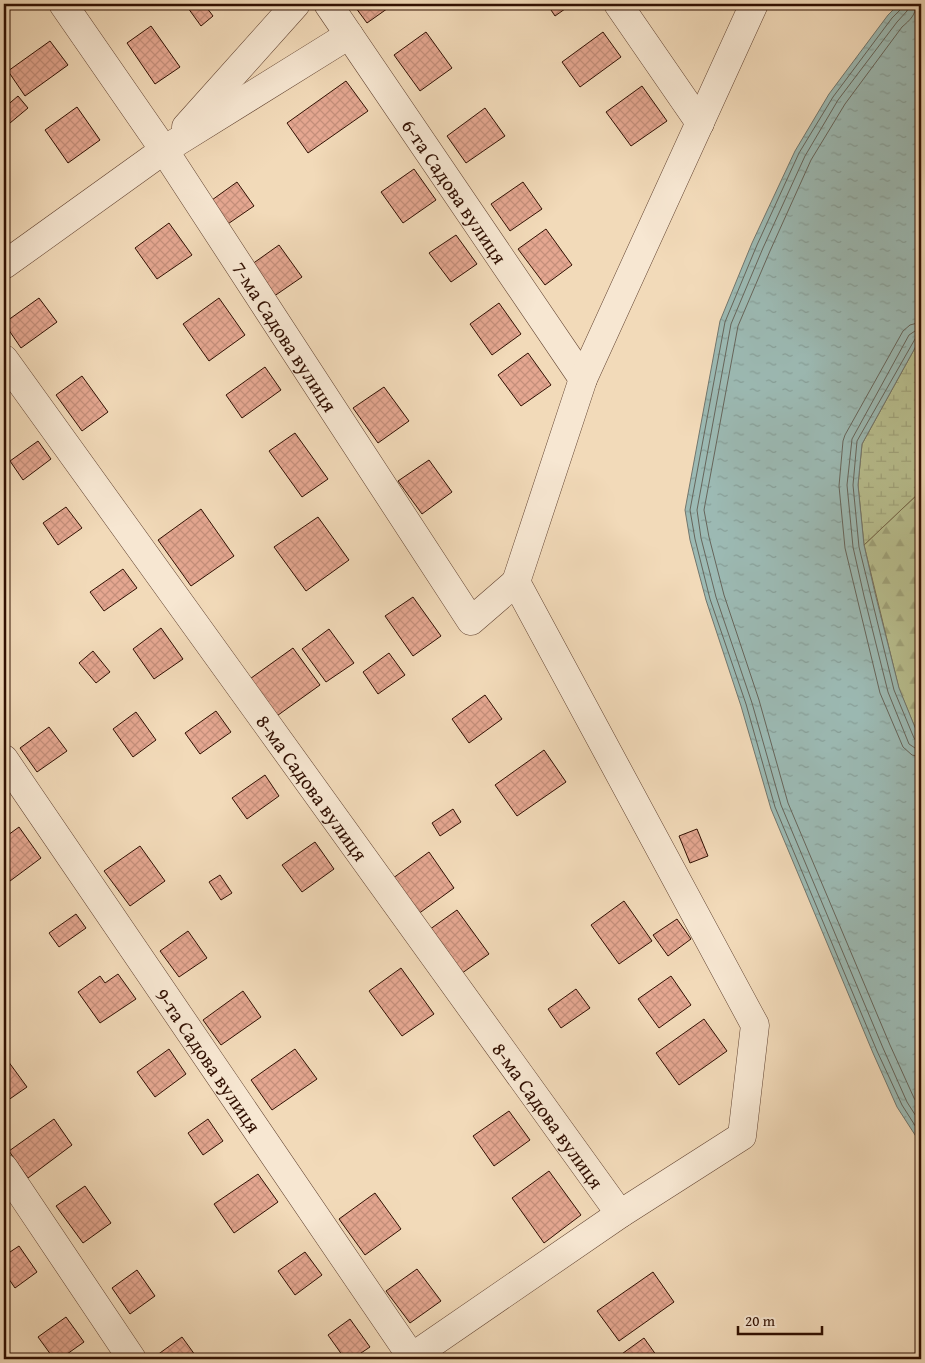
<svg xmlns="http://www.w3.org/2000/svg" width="925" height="1363" font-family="'Gentium Book Plus',serif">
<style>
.forest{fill:url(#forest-firs);stroke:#756849}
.wetland{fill:url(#wetland-marsh);stroke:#756849}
.water{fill:url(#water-ripples);stroke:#71766d}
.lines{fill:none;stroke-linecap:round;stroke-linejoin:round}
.shore{stroke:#66655b;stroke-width:1}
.building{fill:url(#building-cross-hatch);stroke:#311002}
.street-casing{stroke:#614230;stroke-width:29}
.street{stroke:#f7e7d2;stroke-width:28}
.labels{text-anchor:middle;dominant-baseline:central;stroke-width:5;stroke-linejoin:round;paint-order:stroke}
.street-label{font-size:20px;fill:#311002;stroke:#f7e7d2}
</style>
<defs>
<pattern id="forest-firs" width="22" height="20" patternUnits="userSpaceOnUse" patternTransform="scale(1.25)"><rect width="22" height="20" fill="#b9c090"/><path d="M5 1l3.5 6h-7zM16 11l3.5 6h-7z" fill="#a0a47b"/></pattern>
<pattern id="wetland-marsh" width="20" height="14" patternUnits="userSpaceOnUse" patternTransform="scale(1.25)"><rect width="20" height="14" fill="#b9c090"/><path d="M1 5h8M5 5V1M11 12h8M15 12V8" fill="none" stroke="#a0a47b"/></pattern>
<pattern id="water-ripples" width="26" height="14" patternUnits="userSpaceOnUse" patternTransform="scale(1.25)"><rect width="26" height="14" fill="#9cbab4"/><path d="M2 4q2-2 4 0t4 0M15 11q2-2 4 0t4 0" fill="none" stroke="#879f99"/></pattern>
<pattern id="building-cross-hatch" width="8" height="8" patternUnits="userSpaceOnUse" patternTransform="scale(1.25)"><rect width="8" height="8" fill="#e5a791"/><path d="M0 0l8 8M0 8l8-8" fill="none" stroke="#c58f7b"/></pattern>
</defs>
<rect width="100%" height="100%" fill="#f2dab9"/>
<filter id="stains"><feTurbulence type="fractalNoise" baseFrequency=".004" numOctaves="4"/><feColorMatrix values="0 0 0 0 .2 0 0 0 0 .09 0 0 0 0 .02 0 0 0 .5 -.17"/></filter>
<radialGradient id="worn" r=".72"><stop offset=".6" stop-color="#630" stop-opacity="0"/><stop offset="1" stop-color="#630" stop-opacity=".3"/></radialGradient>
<polygon class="forest" points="921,491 921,742 899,689 864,545"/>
<polygon class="wetland" points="921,337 921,491 864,545 858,485 862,444"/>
<polygon class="water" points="899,4 921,4 921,337 862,444 858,485 864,545 875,593 899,688 921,742 921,1142 917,1138 897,1107 873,1053 771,809 741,706 706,600 690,540 685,510 720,321 752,243 795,151 829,94 888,15"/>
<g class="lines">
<g class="shore">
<polyline points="902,4 901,9 892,18 833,97 799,153 757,245 725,322 690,510 695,539 710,599 746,704 775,807 877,1051 902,1105 921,1135"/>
<polyline points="909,4 907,11 897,22 838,100 805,156 763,248 731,324 697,510 701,538 716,597 752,703 781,805 883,1048 907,1102 921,1124"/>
<path d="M916 4C916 15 910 20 902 27L845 104 811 160 770 251 738 326 704 510 709 537 724 595 759 700 788 803 890 1045 914 1098 921 1110"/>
<polyline points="921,322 910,325 903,331 845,435 843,441 839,486 845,548 880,693 903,747 912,755 921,757"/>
<polyline points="921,330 915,331 909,335 852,439 847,485 853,547 864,596 888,692 909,744 915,748 921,750"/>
<polyline points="921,336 917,336 915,339 857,441 853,485 859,547 894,690 914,738 917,742 921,743"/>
</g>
</g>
<g class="building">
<polygon points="194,4 204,4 213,16 201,26 188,8"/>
<polygon points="353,4 390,4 391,6 367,23"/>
<polygon points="547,4 572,4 555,16"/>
<polygon points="151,26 180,67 155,84 127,43"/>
<polygon points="426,32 452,68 420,91 394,55"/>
<polygon points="603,32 621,57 580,87 562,62"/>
<polygon points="50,41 68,65 25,96 8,71"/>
<polygon points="346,81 368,111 308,153 287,123"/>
<polygon points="642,86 667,121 631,146 606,112"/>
<polygon points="18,96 28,108 10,123 4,115 4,108"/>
<polygon points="77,107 100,140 68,163 45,130"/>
<polygon points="485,108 505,136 466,163 447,136"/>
<polygon points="414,169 436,200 403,223 381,192"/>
<polygon points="237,182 254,206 222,228 205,205"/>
<polygon points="523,182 542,209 510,231 491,204"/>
<polygon points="169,223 192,255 157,279 135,248"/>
<polygon points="546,229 572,265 545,285 518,249"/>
<polygon points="456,235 477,264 451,282 429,253"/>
<polygon points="279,245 302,277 270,299 248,267"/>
<polygon points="39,298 57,322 21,348 4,323"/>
<polygon points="219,298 245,335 209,361 183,324"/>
<polygon points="499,303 521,334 492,355 470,324"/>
<polygon points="528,353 551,385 521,406 498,375"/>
<polygon points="265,367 281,390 242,418 226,395"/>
<polygon points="82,376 108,412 82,431 56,395"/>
<polygon points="384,387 409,421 378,443 353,408"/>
<polygon points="295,433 328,479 302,497 269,451"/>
<polygon points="38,441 51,459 23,480 10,461"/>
<polygon points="429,460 452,492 422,514 398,481"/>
<polygon points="66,507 82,528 58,545 43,523"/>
<polygon points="201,509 234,556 191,586 158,540"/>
<polygon points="318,517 349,560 306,591 274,547"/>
<polygon points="123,569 137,588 104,611 90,592"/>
<polygon points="413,597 441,636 413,656 385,616"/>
<polygon points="161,628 183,659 154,679 133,649"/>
<polygon points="329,629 354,663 326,682 302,649"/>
<polygon points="293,648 320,685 274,718 247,681"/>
<polygon points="93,651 110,672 96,683 79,663"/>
<polygon points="389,653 405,675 378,694 363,672"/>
<polygon points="485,695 502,719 469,743 452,719"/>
<polygon points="216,711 231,732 200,754 185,733"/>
<polygon points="136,712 156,740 133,757 113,729"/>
<polygon points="49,727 67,751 37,772 20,748"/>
<polygon points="544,750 566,782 517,816 495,785"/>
<polygon points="265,775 279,796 247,819 232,798"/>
<polygon points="453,809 461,822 440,836 432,823"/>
<polygon points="19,827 41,858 10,881 4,872 4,838"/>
<polygon points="697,829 708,856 690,863 679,836"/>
<polygon points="315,842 334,869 302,892 282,865"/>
<polygon points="140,846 165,881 130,906 104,871"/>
<polygon points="429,852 454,888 414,917 389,881"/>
<polygon points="220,875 232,893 221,900 209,882"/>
<polygon points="624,901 652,941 619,964 591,925"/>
<polygon points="457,910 489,954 458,976 426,932"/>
<polygon points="76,914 86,928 59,947 49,933"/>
<polygon points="677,919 691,939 668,956 653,935"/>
<polygon points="188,931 207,958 179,977 160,951"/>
<polygon points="401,968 434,1014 402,1036 369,991"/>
<polygon points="118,974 136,999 100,1023 78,992 100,976 105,983"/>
<polygon points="671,976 691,1005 659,1028 638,999"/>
<polygon points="576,989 590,1008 561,1028 548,1009"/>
<polygon points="243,991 261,1017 221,1045 203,1020"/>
<polygon points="704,1019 727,1051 679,1085 656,1053"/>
<polygon points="169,1049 186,1074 155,1097 137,1072"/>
<polygon points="295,1049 317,1079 272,1110 251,1080"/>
<polygon points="8,1061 27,1087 4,1103 4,1064"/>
<polygon points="509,1111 530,1140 494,1166 473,1136"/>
<polygon points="54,1119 72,1145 28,1178 9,1151"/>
<polygon points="208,1119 223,1141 203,1155 188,1133"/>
<polygon points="549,1171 581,1215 544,1243 512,1198"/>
<polygon points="258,1174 278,1202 234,1233 214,1204"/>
<polygon points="85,1186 111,1223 83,1243 56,1206"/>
<polygon points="375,1193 401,1229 365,1255 339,1219"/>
<polygon points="19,1246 37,1272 15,1288 4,1272 4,1256"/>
<polygon points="305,1252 322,1275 295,1295 278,1271"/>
<polygon points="417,1269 441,1301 410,1323 386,1291"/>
<polygon points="137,1270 155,1296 130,1314 112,1288"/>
<polygon points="653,1272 674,1302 619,1341 597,1311"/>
<polygon points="66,1317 84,1342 60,1359 54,1359 38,1337"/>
<polygon points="350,1319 370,1347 352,1359 345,1359 328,1335"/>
<polygon points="182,1337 198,1359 155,1359 153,1358"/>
<polygon points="644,1338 659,1359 622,1359 619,1356"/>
</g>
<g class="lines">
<g class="street-casing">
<g id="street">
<path id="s1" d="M63 4 164 150 471 621 516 582"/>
<path id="s2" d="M328 4 583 379"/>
<polyline points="618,4 700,123"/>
<polyline points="186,127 296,4"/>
<polyline points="4,265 164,150 349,35"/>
<path id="s3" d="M4 359 620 1214"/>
<path id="s4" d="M4 759 413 1359"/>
<polyline points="4,1168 132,1359"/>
<polyline points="409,1359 620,1214 742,1136 755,1025 516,582 583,379 754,4"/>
</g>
</g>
<use href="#street" class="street"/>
</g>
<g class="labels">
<g class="street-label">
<text stroke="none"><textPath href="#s2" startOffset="226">6-та Садова вулиця</textPath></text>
<text stroke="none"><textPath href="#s1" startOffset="400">7-ма Садова вулиця</textPath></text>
<text stroke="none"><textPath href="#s3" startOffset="528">8-ма Садова вулиця</textPath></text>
<text stroke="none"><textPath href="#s4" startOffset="364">9-та Садова вулиця</textPath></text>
<text stroke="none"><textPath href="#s3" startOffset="932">8-ма Садова вулиця</textPath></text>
</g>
</g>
<rect width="925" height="1363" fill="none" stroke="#f2dab9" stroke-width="20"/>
<rect x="5" y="5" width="915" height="1353" fill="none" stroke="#311002" stroke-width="2.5"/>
<rect x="10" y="10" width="905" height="1343" fill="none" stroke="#311002"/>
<path d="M738 1326v8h84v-8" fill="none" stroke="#311002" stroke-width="2.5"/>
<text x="745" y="1326" font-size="15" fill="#311002" stroke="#f7e7d2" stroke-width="4" paint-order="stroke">20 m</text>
<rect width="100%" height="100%" filter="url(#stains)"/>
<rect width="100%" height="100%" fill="url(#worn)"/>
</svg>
